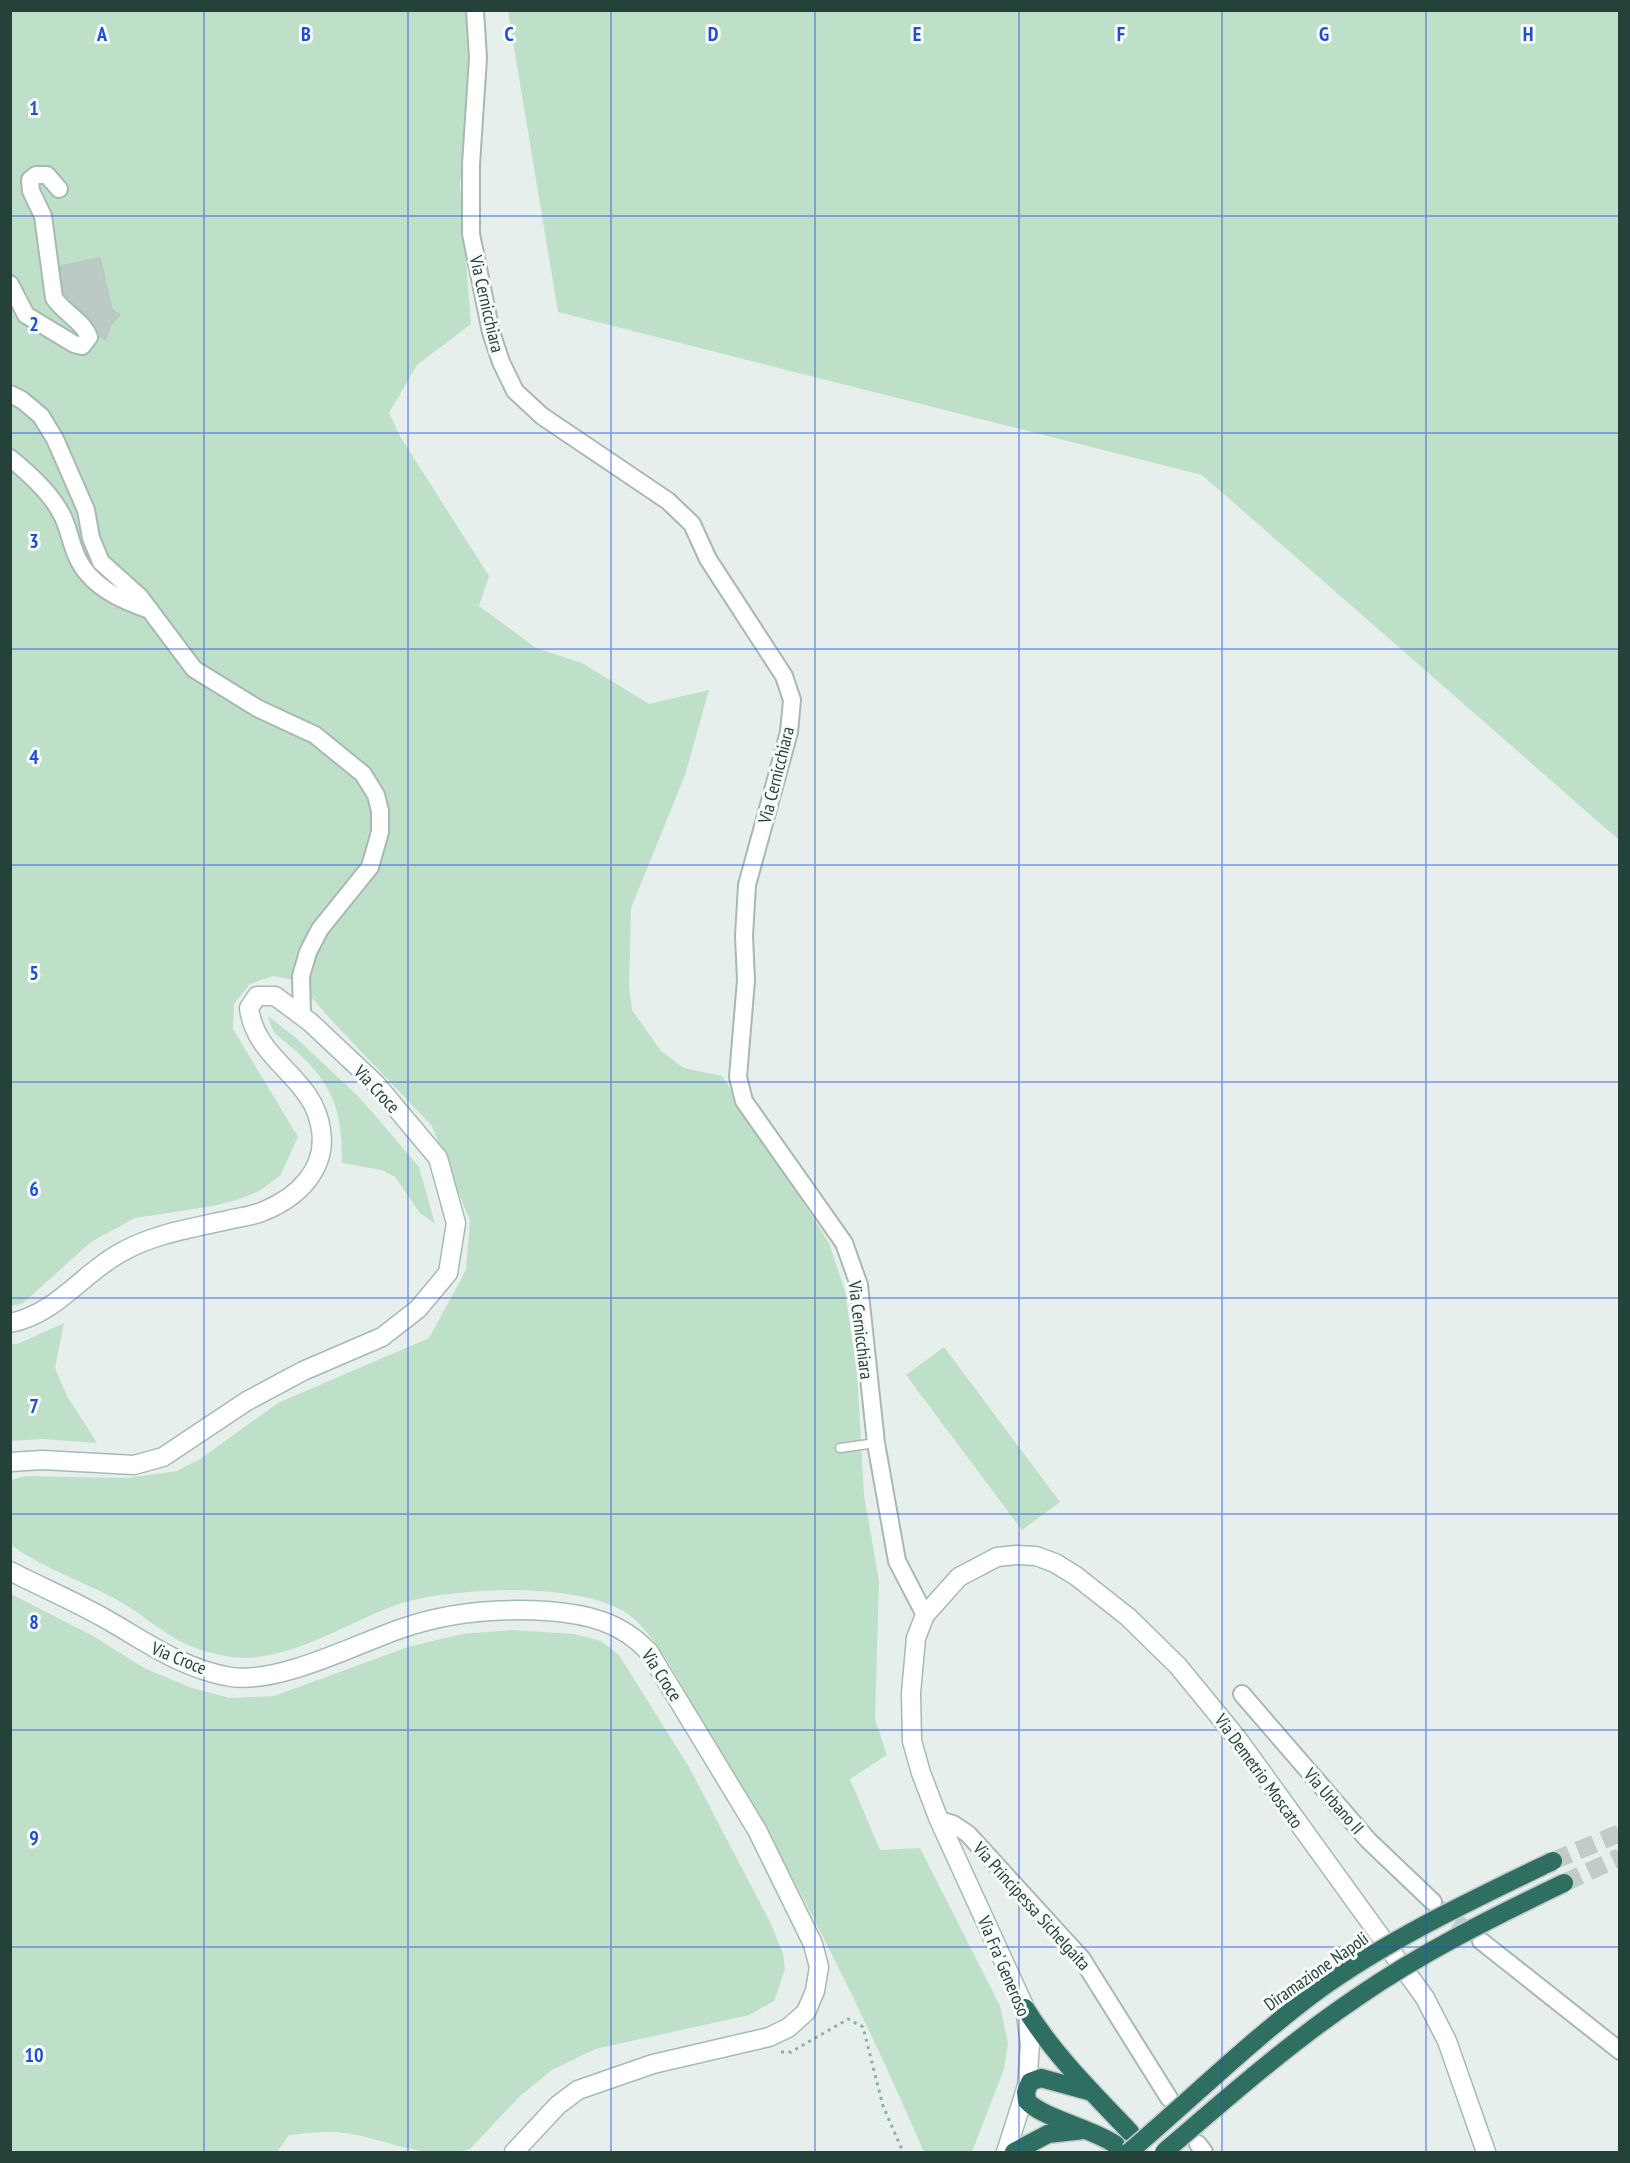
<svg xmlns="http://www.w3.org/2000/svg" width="1630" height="2163" font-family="'PT Sans Narrow',sans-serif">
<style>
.green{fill:#bfe0c8}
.building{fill:#bbcac4;stroke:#b8c9c2;stroke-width:1.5}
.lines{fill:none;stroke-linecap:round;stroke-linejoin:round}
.street-tunnel{stroke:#bfccc8;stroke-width:16;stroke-dasharray:16 8;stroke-linecap:butt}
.highway-tunnel{stroke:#bfccc8;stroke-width:18;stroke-dasharray:18 9;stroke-linecap:butt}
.lane-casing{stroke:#a8b8b2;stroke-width:11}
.street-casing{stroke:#a8b8b2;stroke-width:20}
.secondary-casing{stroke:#a4bbb3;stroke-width:21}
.highway-casing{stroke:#c2cac8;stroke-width:21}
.path{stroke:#86b3a5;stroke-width:3;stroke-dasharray:3 4.5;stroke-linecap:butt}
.lane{stroke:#fff;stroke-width:8}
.street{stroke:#fff;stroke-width:16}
.secondary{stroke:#fff;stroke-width:18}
.highway{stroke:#2f6f62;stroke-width:18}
.highway-bridge-casing{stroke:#c2cac8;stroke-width:21;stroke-linecap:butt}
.highway-bridge{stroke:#2f6f62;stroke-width:18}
.grid{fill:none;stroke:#1d4ed8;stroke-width:1.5;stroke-opacity:0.55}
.labels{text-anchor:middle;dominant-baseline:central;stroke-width:6;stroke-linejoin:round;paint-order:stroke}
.street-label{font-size:18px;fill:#24423a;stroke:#f7fbf9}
.grid-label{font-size:20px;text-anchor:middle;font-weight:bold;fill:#1d4ed8;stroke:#f7fbf9;stroke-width:6;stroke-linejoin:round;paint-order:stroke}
</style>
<rect width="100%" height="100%" fill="#e6efeb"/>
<g class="green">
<path d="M11 11H470L472 36 469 134 460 183 471 324 417 365 389 413 401 438 489 576 479 606 536 648 582 663 649 704 709 690 685 775 631 908 629 986 632 1010 661 1051 684 1068 722 1076 829 1243 845 1291 857 1372 864 1495 879 1581 875 1719 887 1755 850 1779 880 1850 920 1848 1000 2006 1008 2043 1004 2069 972 2152H924C860 2004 786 1857 701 1719 681 1686 662 1644 633 1618 591 1580 454 1587 402 1603 351 1620 301 1656 245 1658 231 1658 208 1653 195 1648 168 1638 144 1615 119 1601 83 1581 44 1569 11 1545V1480L26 1476 127 1478 177 1471 200 1459 278 1403 429 1338 466 1270 470 1221 432 1126 333 1022 297 981 273 976 250 984 234 1004 233 1029 298 1137 280 1176 259 1191 237 1200 213 1206 135 1218 91 1242 22 1304 11 1306Z"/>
<polygon points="508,11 1619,11 1619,840 1202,475 558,312"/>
<path d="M268 1016 296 1038 360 1098 419 1167 435 1224 420 1213 395 1177 382 1170 342 1163C342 1113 335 1086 296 1051 282 1038 272 1036 268 1016Z"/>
<polygon points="64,1323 55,1368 67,1396 97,1443 42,1439 11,1441 11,1344 17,1344"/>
<polygon points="944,1347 1060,1502 1022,1530 906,1375"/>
<path d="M11 1594 93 1636 144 1668 192 1688 230 1698 274 1696 408 1647 462 1634 512 1630 574 1634 601 1641 619 1655 689 1767 771 1924 783 1954 785 1969 774 2001 749 2015 595 2049 552 2070 519 2097 470 2149C425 2163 380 2135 336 2132 321 2131 304 2134 289 2135L277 2152H11Z"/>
</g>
<polygon class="building" points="100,258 112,310 120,315 110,326 106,340 99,336 90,319 64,294 60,266"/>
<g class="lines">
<polyline class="street-tunnel" points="1437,1906 1478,1938"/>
<g class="highway-tunnel">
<polyline points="1553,1861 1620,1833"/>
<polyline points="1564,1883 1620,1857"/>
</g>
<g class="lane-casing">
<polyline id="lane" points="840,1448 876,1443"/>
</g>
<g class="street-casing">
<g id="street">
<polyline points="475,10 478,58 471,164 471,234 491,332 501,362 515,391 542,416 668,501 692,524 708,559 784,676 792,700 789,732 747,885 744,936 746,980 738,1077 744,1101 844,1243 859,1285 876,1443 897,1561 925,1615"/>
<path d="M10 284 26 315 74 344 82 346 89 337C83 321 64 313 54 298L43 216 31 191 30 180 36 175H47L59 189"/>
<polyline points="10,394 22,400 41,416 55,439 86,510 91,538 101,562 140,597 194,669 257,708 315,735 363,774 376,795 380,811 380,832 370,867 320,929 308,952 301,976 302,1016"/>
<path d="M10 458C30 474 52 494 63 517 69 530 71 544 77 557 90 586 120 600 150 610"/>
<polyline points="1242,1694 1368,1840 1433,1902"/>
<polyline points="939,1820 953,1824 968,1834 1082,1959 1169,2098"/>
<polyline points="1481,1941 1620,2051"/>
<polyline points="1198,2144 1204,2152"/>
</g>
</g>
<g class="secondary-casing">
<g id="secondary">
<path d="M10 1323C56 1314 82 1274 120 1253 153 1234 192 1228 228 1220 240 1217 253 1216 264 1211 298 1197 327 1169 321 1130 314 1076 256 1062 249 1008L257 996H275L310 1022 376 1084 438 1158 456 1223 448 1273 418 1309 382 1337 303 1371 247 1401 163 1457 134 1465 42 1460 10 1462"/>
<path d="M10 1571C41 1587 74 1601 104 1618 145 1641 182 1669 231 1677 279 1684 354 1645 400 1629 447 1612 498 1608 547 1611 588 1614 621 1622 649 1652L757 1830 813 1944 819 1967 815 1991 806 2012 788 2028 769 2037 653 2064 578 2090 558 2105 514 2152"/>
<polyline points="1006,2152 1027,2086 1030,2044 1025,2008 939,1820 921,1773 912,1741 911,1693 916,1638 925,1615 959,1577 997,1557 1016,1555 1036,1556 1055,1563 1076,1576 1128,1617 1178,1666 1237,1738 1425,1998 1447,2041 1486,2152"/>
</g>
</g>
<g class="highway-casing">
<g id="highway">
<path d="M1025 2008C1054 2055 1092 2092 1130 2132"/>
<path d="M1092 2092 1041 2078 1030 2082 1026 2092 1027 2101C1042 2118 1094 2129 1116 2145"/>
<polyline points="1014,2152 1048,2134 1084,2130"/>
</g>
</g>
<polyline class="path" points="781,2052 791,2052 848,2019 863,2027 883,2106 903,2152"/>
<use href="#lane" class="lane"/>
<use href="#street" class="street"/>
<use href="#secondary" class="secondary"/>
<use href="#highway" class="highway"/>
<g class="highway-bridge-casing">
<g id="highway-bridge">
<path d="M1129 2152C1190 2100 1248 2043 1313 1994 1387 1940 1470 1901 1553 1861"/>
<path d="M1164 2152C1226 2099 1288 2044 1356 1998 1421 1953 1493 1917 1564 1883"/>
</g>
</g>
<use href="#highway-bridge" class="highway-bridge"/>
</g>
<path class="grid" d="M204 10V2152M408 10V2152M611 10V2152M815 10V2152M1019 10V2152M1222 10V2152M1426 10V2152M10 216H1620M10 433H1620M10 649H1620M10 865H1620M10 1082H1620M10 1298H1620M10 1514H1620M10 1730H1620M10 1947H1620"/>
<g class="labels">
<g class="street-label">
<text transform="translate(487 304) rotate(77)">Via Cernicchiara</text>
<text transform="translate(776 775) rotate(-76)">Via Cernicchiara</text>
<text transform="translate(377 1089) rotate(47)">Via Croce</text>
<text transform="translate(861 1330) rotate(83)">Via Cernicchiara</text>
<text transform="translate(179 1658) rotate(22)">Via Croce</text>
<text transform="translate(662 1675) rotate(57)">Via Croce</text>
<text transform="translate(1259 1771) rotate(54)">Via Demetrio Moscato</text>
<text transform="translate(1334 1801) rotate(49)">Via Urbano II</text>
<text transform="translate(1032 1906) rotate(48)">Via Principessa Sichelgaita</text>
<text transform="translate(1004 1966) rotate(67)">Via Fra' Generoso</text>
<text transform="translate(1316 1971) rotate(-35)">Diramazione Napoli</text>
</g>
</g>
<g class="grid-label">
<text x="102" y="41">A</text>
<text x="306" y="41">B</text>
<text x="509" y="41">C</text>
<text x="713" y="41">D</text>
<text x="917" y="41">E</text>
<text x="1121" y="41">F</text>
<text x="1324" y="41">G</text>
<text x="1528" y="41">H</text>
<text x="34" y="115">1</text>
<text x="34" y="331">2</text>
<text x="34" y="548">3</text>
<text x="34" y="764">4</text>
<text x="34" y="980">5</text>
<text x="34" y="1196">6</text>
<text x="34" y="1413">7</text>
<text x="34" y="1629">8</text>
<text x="34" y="1845">9</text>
<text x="34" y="2062">10</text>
</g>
<rect width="1630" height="2163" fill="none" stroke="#24423a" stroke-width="24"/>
</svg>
